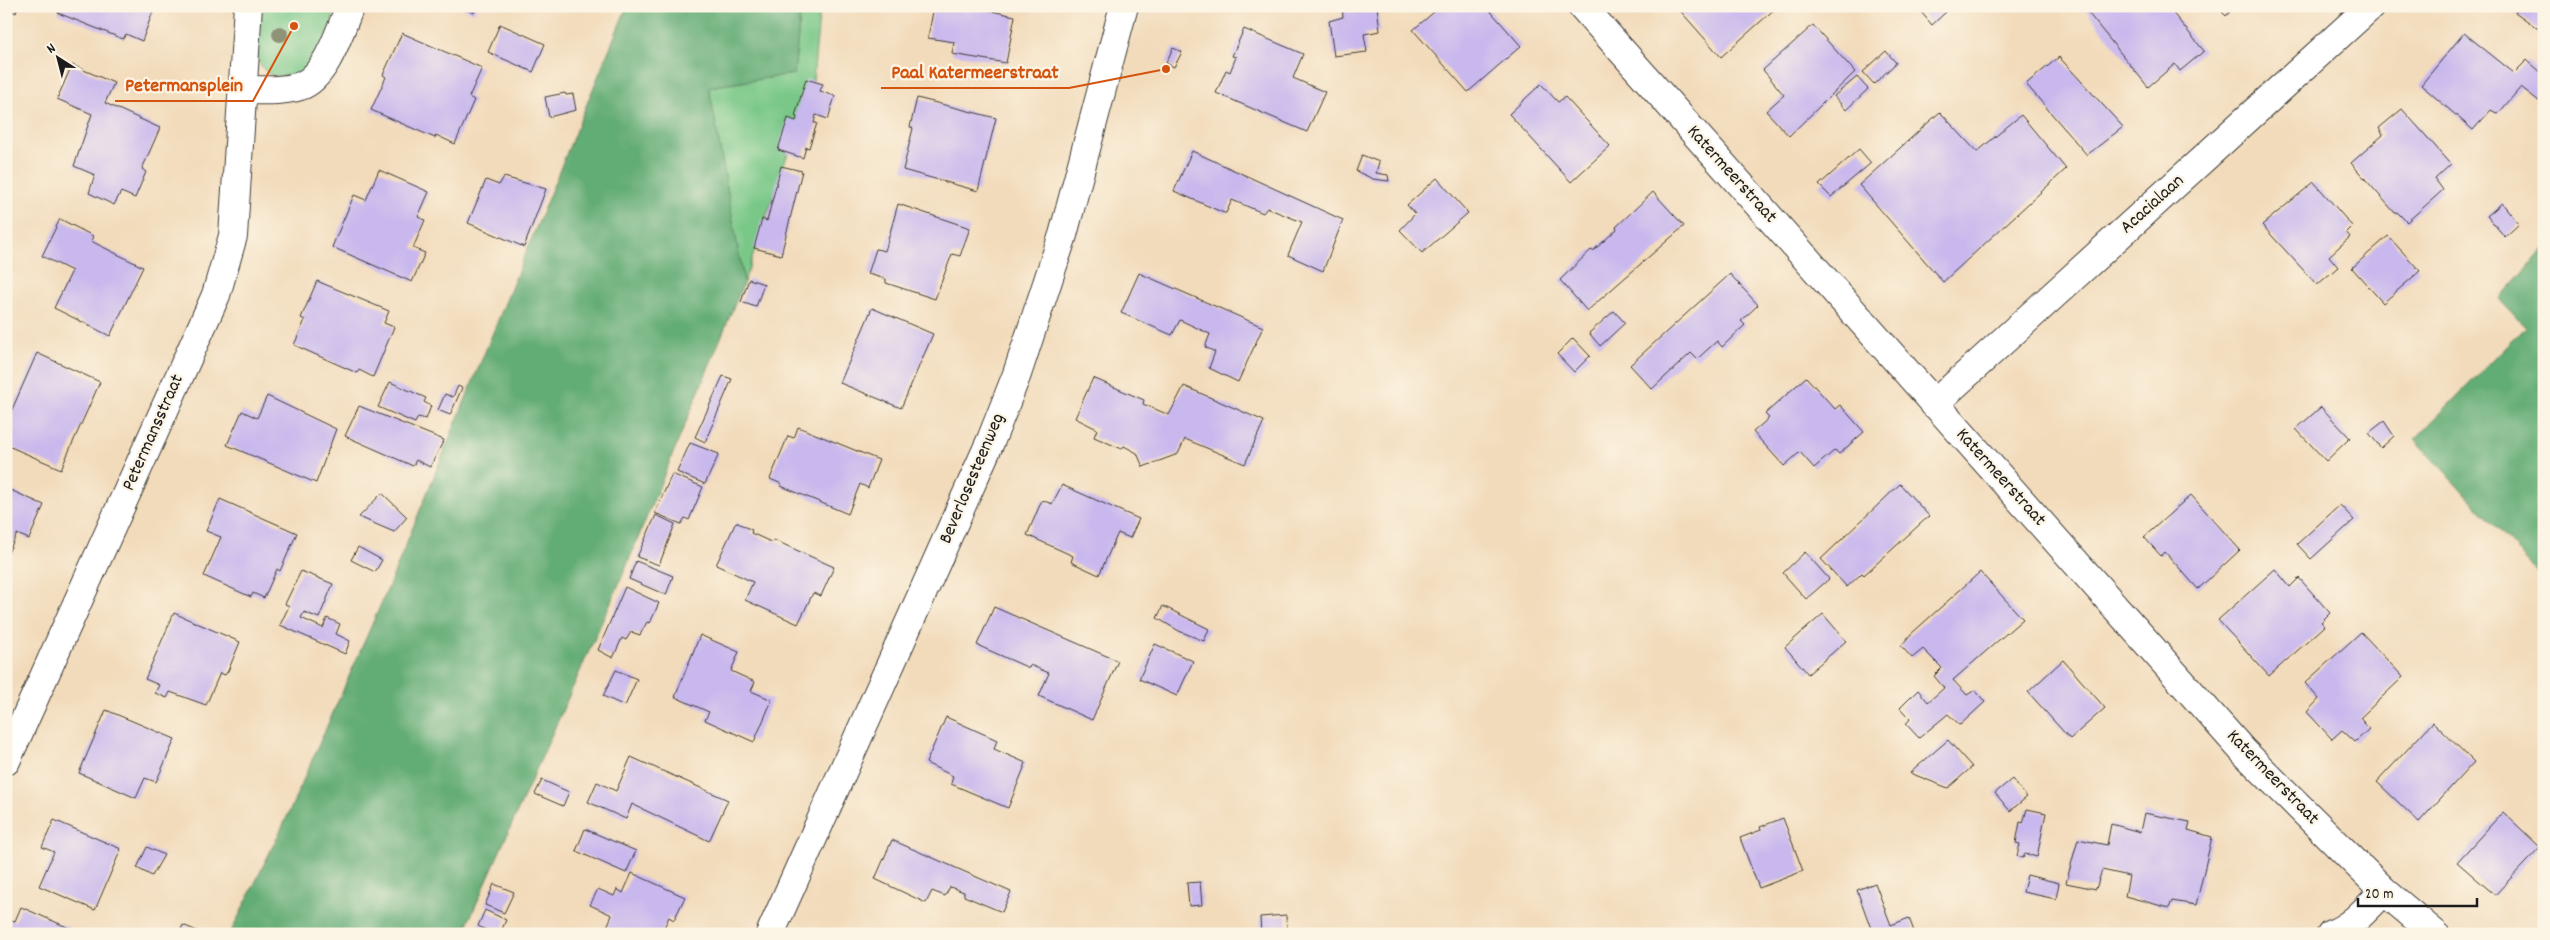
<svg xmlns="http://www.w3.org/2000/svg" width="2550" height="940" font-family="Dekko,sans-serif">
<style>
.green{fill:#79c888;stroke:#4a7252}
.forest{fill:#62ac74;stroke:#3f6448}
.building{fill:#c9b8ed}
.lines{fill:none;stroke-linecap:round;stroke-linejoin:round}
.minor-casing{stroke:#3c3934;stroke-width:30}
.minor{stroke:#fff;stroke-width:28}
.tree{fill:#8e9378}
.labels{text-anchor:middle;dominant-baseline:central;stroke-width:4.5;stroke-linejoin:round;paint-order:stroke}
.street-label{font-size:19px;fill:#1c1c1c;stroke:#fcf5e5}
.leader{fill:none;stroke:#d4530e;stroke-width:2}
.callout-dot{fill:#d4530e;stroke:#fcf5e5;stroke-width:2}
.callout-label{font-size:20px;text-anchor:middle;font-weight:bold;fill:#d4530e;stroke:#fcf5e5;stroke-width:4.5;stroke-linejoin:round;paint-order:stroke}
</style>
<rect width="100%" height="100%" fill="#fcf5e5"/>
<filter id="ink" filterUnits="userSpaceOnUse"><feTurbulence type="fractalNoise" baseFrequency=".02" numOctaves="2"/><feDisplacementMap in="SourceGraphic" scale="10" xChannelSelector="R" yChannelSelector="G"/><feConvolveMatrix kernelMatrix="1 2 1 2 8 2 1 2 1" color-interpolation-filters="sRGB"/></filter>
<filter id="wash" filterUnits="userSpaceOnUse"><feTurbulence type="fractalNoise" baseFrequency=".0096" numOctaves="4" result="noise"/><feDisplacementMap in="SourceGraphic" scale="20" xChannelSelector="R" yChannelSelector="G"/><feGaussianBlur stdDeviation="1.12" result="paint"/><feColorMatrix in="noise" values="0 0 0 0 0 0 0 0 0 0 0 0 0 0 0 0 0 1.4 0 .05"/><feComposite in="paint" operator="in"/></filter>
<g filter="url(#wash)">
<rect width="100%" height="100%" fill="#f2dbbb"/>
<g class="green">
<path d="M261 6H338C331 21 317 65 304 73 299 75 290 75 284 76 271 79 263 71 257 59Z"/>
<polygon points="801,6 820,6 813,80 744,282 709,87 794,74"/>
</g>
<g class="forest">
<polygon points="627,6 801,6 794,74 709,87 744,282 622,577 463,934 230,934 286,819 388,588"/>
<polygon points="2544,249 2544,580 2415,439 2525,327 2499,299"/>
</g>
<g id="blocks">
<g class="building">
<polygon points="6,6 18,6 16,13 6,8"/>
<polygon points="61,6 155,6 142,41 126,34 123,39 58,13"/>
<polygon points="459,6 477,6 474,13"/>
<polygon points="934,6 991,6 991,11 1015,16 1006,63 952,54 954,42 928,38"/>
<polygon points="1342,6 1377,6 1380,31 1364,34 1367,52 1334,56 1329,21 1343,17"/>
<polygon points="1441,6 1486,6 1521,46 1468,92 1413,30"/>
<polygon points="1676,6 1778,6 1721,57"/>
<polygon points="1916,6 1943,6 1947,11 1932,25"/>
<polygon points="2088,6 2167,6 2204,51 2180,71 2175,64 2148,87 2085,9"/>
<polygon points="2216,6 2235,6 2226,16"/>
<polygon points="2519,6 2544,6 2544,33 2515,12"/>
<polygon points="500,24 545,44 533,72 488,52"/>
<polygon points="1813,25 1855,72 1789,136 1766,111 1784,95 1763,70"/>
<polygon points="1244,29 1303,54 1293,78 1325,92 1307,132 1216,93 1226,70 1230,72 1236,57 1232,56"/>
<polygon points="402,33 482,68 469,97 474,100 455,144 436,135 435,138 371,110 386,77 383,75"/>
<polygon points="2464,33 2514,73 2527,60 2544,75 2544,105 2521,87 2498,114 2491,110 2473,130 2421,85"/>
<polygon points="1173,48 1182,52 1174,67 1166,63"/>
<polygon points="1886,51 1896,63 1874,84 1863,72"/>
<polygon points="2059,57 2123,127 2087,155 2026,84"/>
<polygon points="72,65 114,83 105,103 160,128 142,169 146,172 135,198 121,192 114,205 89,193 95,175 74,166 92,114 57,99"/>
<polygon points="1857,77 1868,89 1846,110 1834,96"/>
<polygon points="806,79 823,84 820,91 835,96 828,119 816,115 814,123 817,123 809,148 806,147 803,158 778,150 788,118 796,121 797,117 795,116"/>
<polygon points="1541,84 1558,102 1565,97 1610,146 1571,182 1509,114"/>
<polygon points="565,93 566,95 573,94 576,110 549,117 545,97"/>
<polygon points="917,98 996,118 978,191 903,170 913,128 910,127"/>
<polygon points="2402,109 2451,164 2435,179 2443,190 2407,222 2397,212 2395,213 2351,163 2383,135 2379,128"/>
<polygon points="1940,112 1977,152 2021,115 2066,169 1943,282 1859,185"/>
<polygon points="1859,149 1871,163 1831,197 1819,185"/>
<polygon points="1192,151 1343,220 1323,271 1288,255 1302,222 1267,208 1263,213 1232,200 1226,213 1224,213 1174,191"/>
<polygon points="1362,155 1379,162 1376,173 1388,175 1389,181 1373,179 1356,171"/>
<polygon points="781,166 802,171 781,255 754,248 762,219 767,221"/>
<polygon points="379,170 429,192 418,217 425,220 413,248 425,253 412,282 332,247 354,195 366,200"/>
<polygon points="504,177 546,189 524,247 468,223 486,180 499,185"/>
<polygon points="1437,178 1468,213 1422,253 1400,230 1415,214 1407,205"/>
<polygon points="2314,182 2352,226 2346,232 2350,237 2329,256 2338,267 2317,285 2262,225"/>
<polygon points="1653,192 1684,226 1587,311 1560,280 1591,250 1593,251 1617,229 1616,227"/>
<polygon points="2502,203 2519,224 2505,237 2487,216"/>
<polygon points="898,204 970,228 960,256 952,254 935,299 886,283 886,279 868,274 876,249 885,251"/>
<polygon points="60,219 93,236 91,241 143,267 110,336 54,308 72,271 42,256"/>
<polygon points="2388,236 2420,271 2383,303 2352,268"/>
<polygon points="1139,273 1263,327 1238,382 1209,368 1215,352 1205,347 1210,334 1180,320 1172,335 1121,313"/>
<polygon points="1730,274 1758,305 1741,321 1745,325 1722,347 1717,341 1697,359 1691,353 1652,389 1630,365"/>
<polygon points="749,279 764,284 756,307 741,302"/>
<polygon points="317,281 389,311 384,323 394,327 373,377 359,370 357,373 294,345 305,320 301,318"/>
<polygon points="872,308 933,334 901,408 840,383"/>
<polygon points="1614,311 1625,323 1600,346 1589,333"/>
<polygon points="1573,338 1590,356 1574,372 1557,354"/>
<polygon points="37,353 100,382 61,469 6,445 6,423"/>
<polygon points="723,376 732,379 705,442 695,437"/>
<polygon points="1806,377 1835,409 1840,405 1864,432 1839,454 1835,450 1814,468 1800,452 1784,466 1753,432 1769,418 1765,414"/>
<polygon points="1093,378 1144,400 1143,404 1169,415 1184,386 1264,421 1245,464 1185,439 1178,454 1143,467 1137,453 1124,446 1122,449 1094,437 1097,429 1075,418"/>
<polygon points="390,382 426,398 424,402 431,406 426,419 418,417 415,423 378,407"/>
<polygon points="458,386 462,388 450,415 438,410 445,394 453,397"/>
<polygon points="267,396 336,429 316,483 227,445 242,411 257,418"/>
<polygon points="359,406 444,440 430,467 416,460 413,466 345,436"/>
<polygon points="2321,407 2350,438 2326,461 2296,429"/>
<polygon points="2384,421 2394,436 2381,448 2369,433"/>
<polygon points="798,427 879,460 868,488 860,484 848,514 781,486 782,484 770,479 788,436 794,438"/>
<polygon points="690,443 719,454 705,484 677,472"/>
<polygon points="672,474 703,487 689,520 685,518 681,524 655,513"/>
<polygon points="1900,484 1929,516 1864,575 1862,573 1847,587 1821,559"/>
<polygon points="1062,485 1139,519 1130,538 1118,533 1099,575 1071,562 1073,556 1027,535 1042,500 1052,504"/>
<polygon points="6,488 44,505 29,539 17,534 6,557"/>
<polygon points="382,493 407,517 394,532 359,517"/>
<polygon points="2191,495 2240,550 2198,589 2165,552 2161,556 2144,537"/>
<polygon points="220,499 297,533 280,571 277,569 264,598 253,593 251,597 204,576 221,537 206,531"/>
<polygon points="2340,505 2354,520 2311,559 2297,544"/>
<polygon points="656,515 675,524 659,565 637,557"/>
<polygon points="736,522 752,530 751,533 771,542 774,540 834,567 821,596 813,593 798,624 745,600 753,582 716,565"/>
<polygon points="358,547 382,560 375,572 351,560"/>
<polygon points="1805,552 1829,579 1806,599 1783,573"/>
<polygon points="636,561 673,576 666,595 629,579"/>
<polygon points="2275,569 2290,587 2299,578 2330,613 2321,622 2325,626 2269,676 2218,620"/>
<polygon points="301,571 333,584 319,618 304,612 301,618 323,628 327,618 340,624 336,634 350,641 345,654 280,625 289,606 285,604"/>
<polygon points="1980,572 2023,619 1953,680 1967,695 1975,690 1985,702 1960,725 1948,714 1919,738 1906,724 1910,719 1900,708 1918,690 1928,702 1944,688 1934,676 1942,668 1923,649 1912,658 1901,646 1911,634"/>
<polygon points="625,587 659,603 650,623 647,622 640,635 631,632 626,640 622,638 613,658 598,650"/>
<polygon points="1163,606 1209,629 1204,641 1179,631 1157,618"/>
<polygon points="994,607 1118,661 1092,720 1039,696 1049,673 1030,665 1029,668 977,645"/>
<polygon points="174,613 240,642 228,671 225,675 220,673 206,705 170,692 167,698 155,693 159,685 145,679"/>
<polygon points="1823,614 1846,641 1808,674 1785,647"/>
<polygon points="2361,632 2403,677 2360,718 2369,729 2355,742 2342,730 2332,739 2307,712 2319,699 2305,683"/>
<polygon points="700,635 739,652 731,671 755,682 751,691 772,700 754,742 705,720 709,712 675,697"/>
<polygon points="1155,644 1193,661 1177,696 1139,679"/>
<polygon points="2063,660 2105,708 2070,739 2028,692"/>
<polygon points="616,670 637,679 625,706 603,696"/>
<polygon points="106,710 175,739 156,782 145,778 136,798 79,773"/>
<polygon points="946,717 997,740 994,749 1026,763 1008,808 951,784 953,776 926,763"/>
<polygon points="2433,722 2474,762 2419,822 2377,782"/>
<polygon points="1948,740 1972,767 1948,788 1910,773"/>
<polygon points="631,757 728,800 709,841 632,804 626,819 588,802 597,782 616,791"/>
<polygon points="2012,779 2027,797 2010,811 1995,793"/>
<polygon points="542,780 569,792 563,806 535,794"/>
<polygon points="2027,809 2046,813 2037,857 2025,854 2023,858 2017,856 2020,844 2016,843 2020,822 2023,823"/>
<polygon points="2503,812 2540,847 2495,895 2457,862"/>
<polygon points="2144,813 2190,822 2188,830 2212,837 2196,905 2172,901 2169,908 2125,896 2129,876 2102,870 2096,889 2066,883 2078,839 2107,845 2111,824 2140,832"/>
<polygon points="1783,818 1803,871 1759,888 1740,838 1761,830 1760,827"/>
<polygon points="54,820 121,849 95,910 39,886 54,852 42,847"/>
<polygon points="585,829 636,851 626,873 576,851"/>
<polygon points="892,840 1011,892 1002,912 964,896 964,892 950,887 945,896 932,891 926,903 875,879"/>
<polygon points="147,847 164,855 152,876 137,868"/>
<polygon points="632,873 685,897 674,920 669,917 661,934 604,934 612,915 590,905 598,889 614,896 617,889 623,893"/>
<polygon points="2027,875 2059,883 2056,899 2023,892"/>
<polygon points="1200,882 1202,905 1189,906 1187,883"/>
<polygon points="1875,883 1891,925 1909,918 1915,934 1873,934 1857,890"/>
<polygon points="494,884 514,892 504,913 485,905"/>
<polygon points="21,907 83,934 6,934 11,920 15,921"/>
<polygon points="485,910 506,920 500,934 494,934 478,926"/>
<polygon points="1286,915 1287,934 1261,934 1260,917"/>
<polygon points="183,925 197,931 196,934 179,934"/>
</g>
</g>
</g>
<g filter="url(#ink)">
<use href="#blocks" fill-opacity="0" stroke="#3c3934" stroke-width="1"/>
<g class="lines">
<g class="minor-casing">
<g id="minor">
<polyline points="1582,6 2244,752 2384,891 2435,934"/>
<path d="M242 90C261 90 282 92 300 86 326 78 340 30 350 6"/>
<polyline points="1934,404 2371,6"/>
<polyline points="6,761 216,295 233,236 248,6"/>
<polyline points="770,934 991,440 1017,374 1063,235 1124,6"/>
<path d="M2331 934C2352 927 2369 906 2384 891"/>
</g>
</g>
<use href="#minor" class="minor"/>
</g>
<circle class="tree" cx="280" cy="34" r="8"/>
</g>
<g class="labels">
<g class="street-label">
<text transform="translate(1731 175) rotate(48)">Katermeerstraat</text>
<text transform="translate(2153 205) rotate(-42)">Acacialaan</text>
<text transform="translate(154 433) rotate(-66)">Petermansstraat</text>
<text transform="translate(2000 478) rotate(48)">Katermeerstraat</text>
<text transform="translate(973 479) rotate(-67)">Beverlosesteenweg</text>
<text transform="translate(2272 778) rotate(46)">Katermeerstraat</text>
</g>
</g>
<path class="leader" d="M1166 69L1069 88H881M294 26L253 101H115"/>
<g class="callout-dot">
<circle cx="1166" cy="69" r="5"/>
<circle cx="294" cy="26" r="5"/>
</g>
<g class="callout-label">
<text x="975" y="78">Paal Katermeerstraat</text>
<text x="184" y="91">Petermansplein</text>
</g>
<rect width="2550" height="940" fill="none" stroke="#fcf5e5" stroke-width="25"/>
<g transform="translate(58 58) rotate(324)" stroke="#fcf5e5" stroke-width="4" paint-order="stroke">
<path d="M0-4L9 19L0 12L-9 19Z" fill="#1c1c1c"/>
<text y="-8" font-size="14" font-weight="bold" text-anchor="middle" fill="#1c1c1c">N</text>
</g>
<path d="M2358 898v8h119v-8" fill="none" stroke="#1c1c1c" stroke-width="2.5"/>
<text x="2365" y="898" font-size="15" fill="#1c1c1c" stroke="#fcf5e5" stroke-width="4" paint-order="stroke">20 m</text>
</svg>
